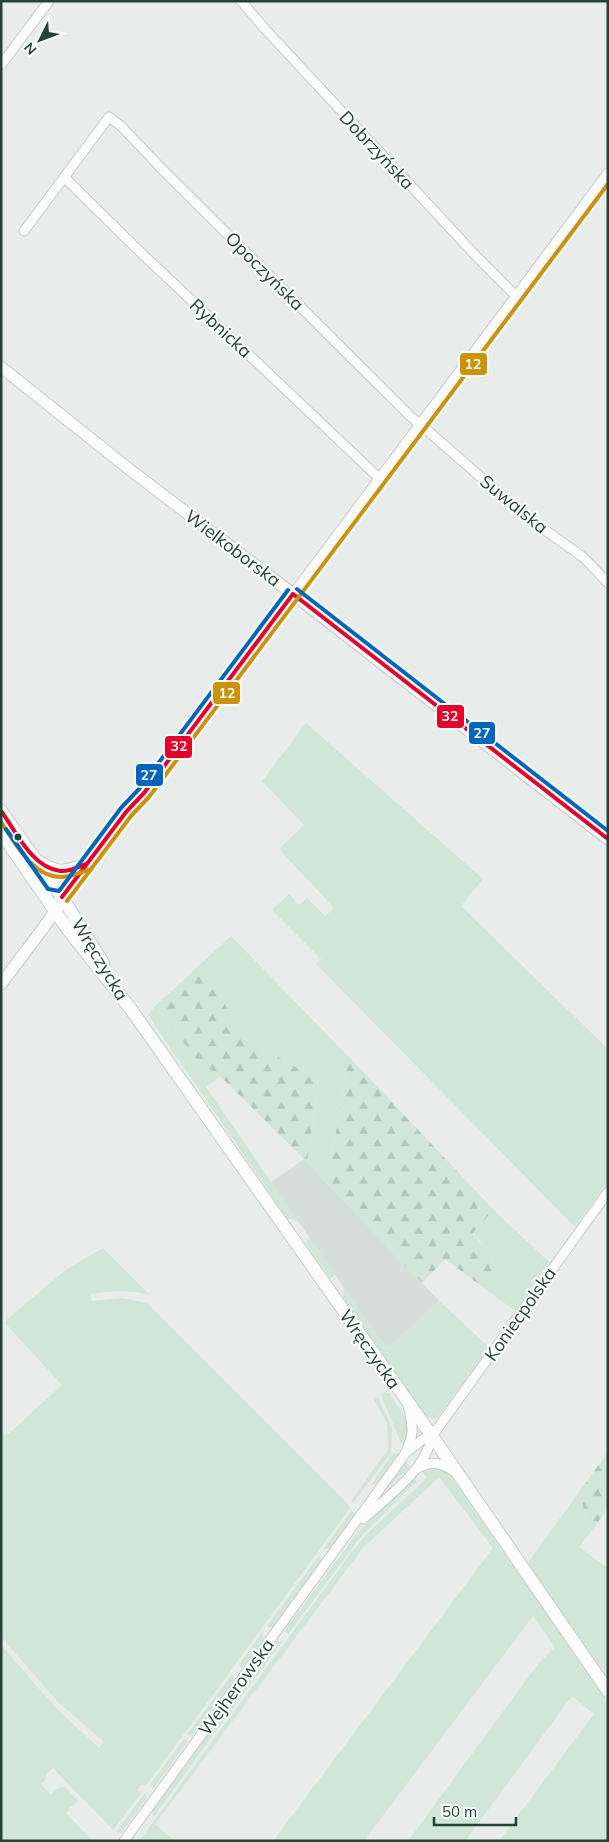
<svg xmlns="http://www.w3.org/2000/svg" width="609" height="1842" font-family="Mulish,sans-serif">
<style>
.built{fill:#d6dedb}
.green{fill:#d1e6d8}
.forest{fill:url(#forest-firs)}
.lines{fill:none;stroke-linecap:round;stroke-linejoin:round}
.minor-casing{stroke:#c5cac8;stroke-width:11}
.tertiary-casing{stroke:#c5cac8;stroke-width:13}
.secondary-casing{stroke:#c3cbc8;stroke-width:14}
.minor{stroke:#fcfcfc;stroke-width:9}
.tertiary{stroke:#fcfcfc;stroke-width:11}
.secondary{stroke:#fcfcfc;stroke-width:12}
.bus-1-casing{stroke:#f7fbf9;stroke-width:8}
.bus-2-casing{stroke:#f7fbf9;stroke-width:8}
.bus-3-casing{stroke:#f7fbf9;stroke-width:8}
.bus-1{stroke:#e4002b;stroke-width:4}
.bus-2{stroke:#cd920c;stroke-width:4}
.bus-3{stroke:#0065bd;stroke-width:4}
.bus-dot{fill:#24423a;stroke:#f7fbf9;stroke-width:2}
.labels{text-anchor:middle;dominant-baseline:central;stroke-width:4.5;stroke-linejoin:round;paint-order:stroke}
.street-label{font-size:18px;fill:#24423a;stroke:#f7fbf9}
.line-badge{stroke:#f7fbf9;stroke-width:2}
.badge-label{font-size:14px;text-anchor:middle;font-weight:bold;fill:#fff}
</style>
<defs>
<pattern id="forest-firs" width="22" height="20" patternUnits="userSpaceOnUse" patternTransform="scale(1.25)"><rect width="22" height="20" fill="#d1e6d8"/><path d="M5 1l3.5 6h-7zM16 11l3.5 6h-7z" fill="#b3c6ba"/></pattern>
</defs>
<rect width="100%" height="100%" fill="#e8edeb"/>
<polygon class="built" points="304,1159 439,1301 389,1348 379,1338 271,1182"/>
<g class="green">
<polygon points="306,723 483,879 461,906 608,1049 608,1182 575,1227 316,964 321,959 272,910 289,894 299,905 307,898 325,916 334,908 279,849 304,825 262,781"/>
<polygon points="231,936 349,1057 335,1137 324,1180 307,1162 319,1081 244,1037 211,980 190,974"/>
<polygon points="155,1006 198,1061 220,1076 206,1087 298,1221 287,1218 148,1015"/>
<polygon points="494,1210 549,1262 515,1311 484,1288 496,1273 489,1251 473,1233"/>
<polygon points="310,1238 335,1274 332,1278 330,1278 305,1243"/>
<path d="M103 1248 150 1295C129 1290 111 1291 90 1294L92 1301 122 1298 147 1303 346 1502 350 1508 145 1787 142 1784 137 1790 141 1793 113 1830 53 1768 46 1774V1779L41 1784 51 1795 58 1788 64 1787 78 1801 68 1809 69 1810 66 1813 93 1841H1V1645L57 1709 99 1748 104 1742 58 1702 1 1637V1431L6 1436 62 1385 4 1322 67 1269Z"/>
<path d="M344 1287 379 1338 389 1348 439 1301 490 1348 437 1418C431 1420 428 1418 423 1413L343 1298Z"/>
<polygon points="384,1392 389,1393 408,1422 409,1427 405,1446 401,1443 381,1395"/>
<polygon points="378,1397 392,1429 391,1453 353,1503 351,1501 388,1449 387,1423 374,1400"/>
<polygon points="397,1453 399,1453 376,1485 372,1484 392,1454"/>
<polygon points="405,1461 410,1467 386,1489 386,1488"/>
<polygon points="433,1465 447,1471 608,1702 608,1838 606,1841 499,1841 594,1714 572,1696 465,1841 408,1841 538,1664 555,1647 533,1616 364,1841 273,1841 493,1548 439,1477 363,1548 155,1824 175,1841 139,1841 354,1549 366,1535 427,1478 422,1471"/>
<polygon points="416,1476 416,1482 362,1535 288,1634 284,1631 359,1531"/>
<polygon points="579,1492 586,1518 596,1525 579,1547 605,1566 608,1565 608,1683 526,1565"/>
<polygon points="352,1510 355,1514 329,1549 324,1548"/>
<polygon points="319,1556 322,1560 272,1628 267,1626"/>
<polygon points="261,1634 264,1638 242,1668 238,1666"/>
<polygon points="277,1641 282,1641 154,1816 151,1812"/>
<polygon points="232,1674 235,1679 192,1736 187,1735"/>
<polygon points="185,1738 187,1742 154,1788 149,1786"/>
<polygon points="145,1793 147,1798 121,1833 116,1832"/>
</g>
<g class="forest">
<polygon points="190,974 211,980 244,1037 319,1081 307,1162 220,1076 198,1061 155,1006"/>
<polygon points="349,1057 494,1210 472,1234 489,1251 496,1273 484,1288 445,1259 422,1283 324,1180 335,1137"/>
<polygon points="608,1452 608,1508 596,1525 586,1518 579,1492"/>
</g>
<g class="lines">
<g class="minor-casing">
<g id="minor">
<polyline points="241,1 266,30 478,258 516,296"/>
<polyline points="1,65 49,1"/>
<polyline points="64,177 135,247 379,478"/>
<polyline points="24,231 109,117 121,126 160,167 410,416 420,424 525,516 583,557 608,583"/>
<polyline points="293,594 608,173"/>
<polyline points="407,1452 423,1439 432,1436"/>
<path d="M418 1468C433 1460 440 1463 454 1471"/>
<path d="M363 1519C387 1497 426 1470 432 1436L608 1192"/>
<path d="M124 1841 405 1454C415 1432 413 1428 408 1405"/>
</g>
</g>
<g class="tertiary-casing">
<g id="tertiary">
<polyline points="1,367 129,469 293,594 608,839"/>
<path d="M37 860C59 874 62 872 86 864"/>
<polyline points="1,984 44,927 55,911 62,897 86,864 126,812 144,793 293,594"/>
</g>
</g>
<g class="secondary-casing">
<g id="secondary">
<polyline points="1,811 62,897 103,963"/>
<polyline points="1,833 69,931 130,1008 226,1144 432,1436 608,1691"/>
</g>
</g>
<use href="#minor" class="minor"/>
<use href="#tertiary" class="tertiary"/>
<use href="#secondary" class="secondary"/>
<g class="bus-1-casing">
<g id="bus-1">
<polyline points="293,594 608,839"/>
<path d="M1 811C16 831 32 868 60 871 69 872 78 867 86 864"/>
<polyline points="62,897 126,812 144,793 293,594"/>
</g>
</g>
<g class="bus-2-casing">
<g id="bus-2">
<path d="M1 822C15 843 33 878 62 877 71 877 80 873 88 870"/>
<polyline points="67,901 131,816 149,797 608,184"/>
</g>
</g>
<g class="bus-3-casing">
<g id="bus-3">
<polyline points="297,589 608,831"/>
<polyline points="6,829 48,889 59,891 121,808 139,789 288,590"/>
</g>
</g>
<use href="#bus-1" class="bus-1"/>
<use href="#bus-2" class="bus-2"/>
<use href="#bus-3" class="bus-3"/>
</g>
<circle class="bus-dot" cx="18" cy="837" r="4.5"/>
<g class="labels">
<g class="street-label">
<text transform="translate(377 150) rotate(47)">Dobrzyńska</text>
<text transform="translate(265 271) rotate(45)">Opoczyńska</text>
<text transform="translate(221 328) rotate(43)">Rybnicka</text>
<text transform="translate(514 504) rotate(39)">Suwalska</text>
<text transform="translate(233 548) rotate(37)">Wielkoborska</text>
<text transform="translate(100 959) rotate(59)">Wręczycka</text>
<text transform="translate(520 1314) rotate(-55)">Koniecpolska</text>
<text transform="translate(370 1349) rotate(55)">Wręczycka</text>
<text transform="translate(236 1687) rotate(-54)">Wejherowska</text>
</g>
</g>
<g class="line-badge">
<rect x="459" y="352" width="29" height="24" rx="5" fill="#cd920c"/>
<rect x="212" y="681" width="29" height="24" rx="5" fill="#cd920c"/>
<rect x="436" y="704" width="29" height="25" rx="5" fill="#e4002b"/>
<rect x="468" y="721" width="28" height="24" rx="5" fill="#0065bd"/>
<rect x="164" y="735" width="29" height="24" rx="5" fill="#e4002b"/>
<rect x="135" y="763" width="29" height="24" rx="5" fill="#0065bd"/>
</g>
<g class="badge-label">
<text x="473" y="369">12</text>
<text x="227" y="698">12</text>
<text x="450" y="721">32</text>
<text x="482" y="738">27</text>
<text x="179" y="751">32</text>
<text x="149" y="780">27</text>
</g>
<rect width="609" height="1842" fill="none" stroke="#24423a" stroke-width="5"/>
<g transform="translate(40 40) rotate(228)" stroke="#f7fbf9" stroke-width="4" paint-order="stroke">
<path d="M0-4L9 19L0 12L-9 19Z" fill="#24423a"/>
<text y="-8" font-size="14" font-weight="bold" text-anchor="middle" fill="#24423a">N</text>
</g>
<path d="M434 1817v8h82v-8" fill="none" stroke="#24423a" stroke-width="2.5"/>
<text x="442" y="1817" font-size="15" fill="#24423a" stroke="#f7fbf9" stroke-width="4" paint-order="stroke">50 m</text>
</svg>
